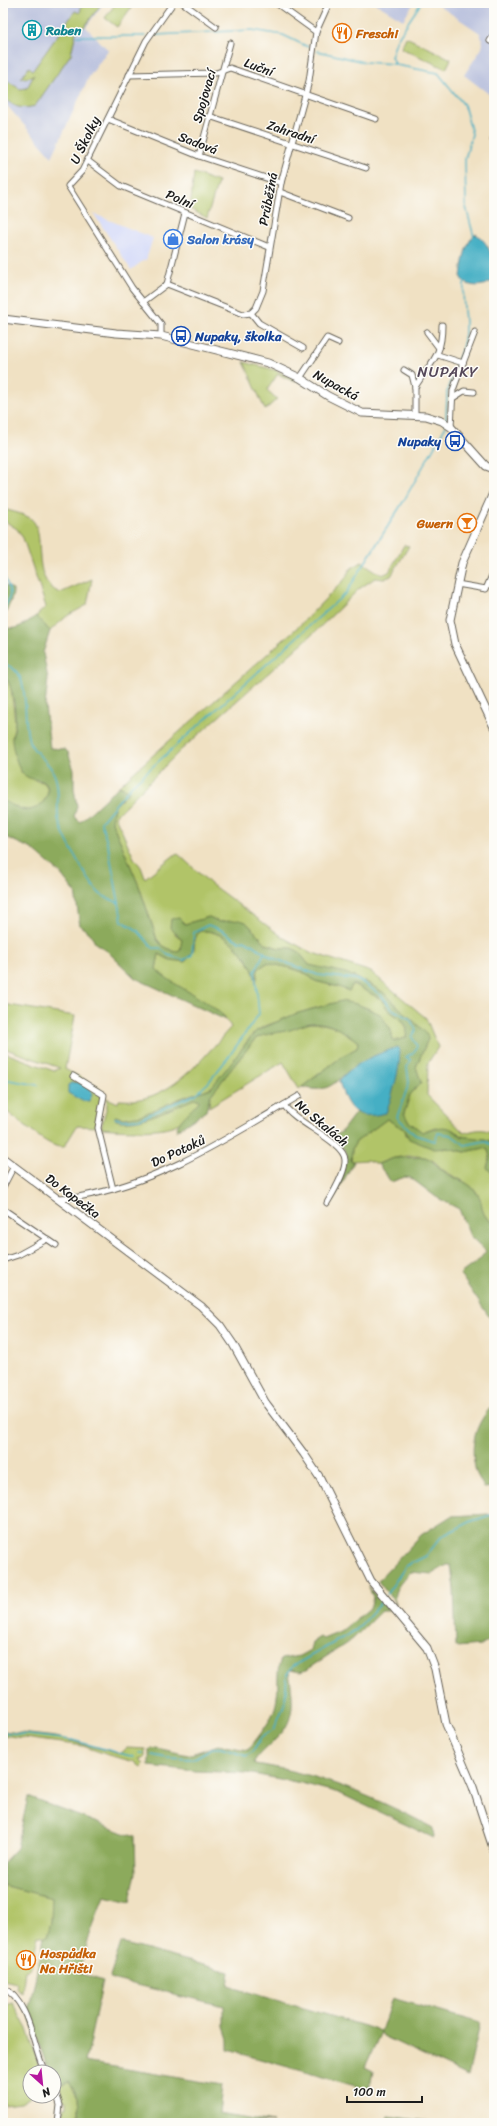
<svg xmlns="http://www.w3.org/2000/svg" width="497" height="2126" font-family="Sriracha,sans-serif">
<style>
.built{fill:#d3d9f9}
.industrial{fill:#bcc3de}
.green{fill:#b1c467;stroke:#667042}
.forest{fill:#8caa5c;stroke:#54633c}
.water{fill:#45afc4;stroke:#306670}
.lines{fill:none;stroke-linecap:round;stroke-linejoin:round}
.stream{stroke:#45afc4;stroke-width:1.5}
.street-casing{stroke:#666156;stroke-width:7}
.secondary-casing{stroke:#666156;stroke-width:9}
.street{stroke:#fff;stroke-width:5}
.secondary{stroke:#fff;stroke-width:7}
.labels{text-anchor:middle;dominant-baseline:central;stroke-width:3;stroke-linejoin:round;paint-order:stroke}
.culture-label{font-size:13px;font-weight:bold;fill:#0d838f;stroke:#fdfcf7;text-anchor:start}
.food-label{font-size:13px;font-weight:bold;fill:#c56008;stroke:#fdfcf7;text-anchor:start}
.street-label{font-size:13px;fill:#1c1c1c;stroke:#fdfcf7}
.shop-label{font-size:13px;font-weight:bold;fill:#366cbe;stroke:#fdfcf7;text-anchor:start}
.transit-label{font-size:13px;font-weight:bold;fill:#164399;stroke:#fdfcf7;text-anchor:start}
.quarter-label{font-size:15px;letter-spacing:1px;fill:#554859;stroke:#fdfcf7}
</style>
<rect width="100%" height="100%" fill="#fdfcf7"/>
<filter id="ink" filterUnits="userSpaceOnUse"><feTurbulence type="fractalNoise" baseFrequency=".025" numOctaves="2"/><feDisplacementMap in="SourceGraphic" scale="8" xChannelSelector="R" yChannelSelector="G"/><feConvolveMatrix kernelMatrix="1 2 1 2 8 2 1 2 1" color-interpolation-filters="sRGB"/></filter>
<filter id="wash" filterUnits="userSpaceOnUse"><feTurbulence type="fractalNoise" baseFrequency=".012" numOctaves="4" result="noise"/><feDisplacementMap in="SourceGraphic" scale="16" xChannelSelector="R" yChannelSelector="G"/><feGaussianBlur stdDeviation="0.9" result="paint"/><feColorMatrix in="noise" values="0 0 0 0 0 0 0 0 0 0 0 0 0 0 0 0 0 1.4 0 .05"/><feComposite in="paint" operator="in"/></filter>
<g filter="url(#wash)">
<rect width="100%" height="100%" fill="#f0e1c3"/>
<polygon class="built" points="94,214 153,238 146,260 144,260 131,270"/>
<g class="industrial">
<polygon points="3,3 104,3 86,27 108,50 89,77 52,157 3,101"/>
<polygon points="375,3 414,3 403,20"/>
<polygon points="435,3 494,3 494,98 464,75 482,48 483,43 480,33"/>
</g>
<g class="green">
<path d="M82 3H102L85 26 76 32 71 54 35 106C20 110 14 107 3 97V78L20 89 27 88 34 75 28 78H21L29 67 33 70 75 11 80 13Z"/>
<polygon points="116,3 130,3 133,5 117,27 105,18"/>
<polygon points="406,37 451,59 446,69 401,48"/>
<polygon points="194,173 218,182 207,218 190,209"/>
<polygon points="244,362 275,370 296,380 294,382 278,374 267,390 277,399 265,410"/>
<path d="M3 509C11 511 23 514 30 518 49 531 27 578 60 593L92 579 87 605 67 616 50 631 36 616 46 607 23 538 17 529 3 520Z"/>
<path d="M404 545 409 546 391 576 384 579 375 578 359 589 315 632 181 750 115 816 134 858 141 867 145 878 177 853 212 885 284 938 310 952 371 972 426 1018 438 1047 428 1063 427 1095 464 1133C475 1130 484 1127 494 1134V1142C482 1137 464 1142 456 1131L435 1127 422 1132 408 1121 404 1114 410 1095 421 1082 416 1067 428 1039 427 1034 384 993 368 983 309 965 302 956 291 948H279L266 944 246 922H219L209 917 185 924 179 918 175 934 182 939V945L180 950 174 952 162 945 157 939 139 886 112 822 114 807 130 791 119 786 125 780 300 625 345 579 350 569 362 562 382 575 389 572Z"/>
<path d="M3 678H6L11 687 15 722 12 739 20 771 37 781 43 782C55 792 41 808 30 810 22 811 9 804 3 800Z"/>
<path d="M200 931C225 928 255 960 256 984L258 969 267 963 291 968 307 974 315 981 339 987 349 991 353 984 381 999 388 1010 402 1020 407 1028 406 1038 393 1041C381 988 321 1003 284 1019 275 1023 261 1026 254 1033 243 1044 222 1083 210 1088 201 1092 191 1094 181 1098 162 1106 138 1123 115 1117L116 1120 150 1116 194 1099H198L199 1101C194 1108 183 1122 175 1125 158 1132 120 1130 101 1128L107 1106V1098L118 1103 119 1100C168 1105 201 1060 231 1027L224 1016 217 1011 164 977 156 969 159 954 166 958 194 950 195 937Z"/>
<path d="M3 1004 75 1016 65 1069 99 1088 101 1096 96 1127 77 1126 64 1147C49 1150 17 1118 3 1109V1052L54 1071 60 1068 3 1048Z"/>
<path d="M310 1023C330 1023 344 1030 358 1042L357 1048 344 1055 299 1089 283 1062 209 1107 210 1096 255 1039C269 1031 294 1029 310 1023Z"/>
<path d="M387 1119 405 1130 406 1135 443 1149 448 1148 465 1152 484 1148 488 1150 490 1157 487 1168 494 1173V1223C475 1212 486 1203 475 1190 467 1182 455 1177 446 1172 440 1169 438 1163 432 1160 417 1152 392 1157 378 1164L367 1160 351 1161 352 1149 356 1142Z"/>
<polygon points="3,1731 56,1737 120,1754 127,1748 145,1749 145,1757 139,1759 144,1763 142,1768 135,1762 108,1755 83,1746 3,1735"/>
<polygon points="3,1885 53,1898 51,1922 47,1938 38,1936 32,1964 31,1968 25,1971 22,1993 16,1989 17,1983 3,1980"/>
<polygon points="13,2003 27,2029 41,2072 30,2072 30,2096 32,2096 21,2103 4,2105 3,2006"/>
<polygon points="69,2081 78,2097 80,2121 88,2118 88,2123 62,2123 63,2108 66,2108 66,2101 62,2100 56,2085"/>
</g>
<g class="forest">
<path d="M3 585 13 589C14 603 1 613 5 627 16 632 27 622 36 616L50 631 43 653 48 679 45 706 50 748 64 749 68 752 74 770V789L77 806 74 817 80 822 119 786 130 791 114 807 112 822 139 886 157 940 162 945 174 952 180 950 182 939 170 928 171 919 179 918 185 924 209 917 219 922 240 920 246 922 266 944 279 948H291L298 951 309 965 346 973 368 983 384 993 427 1034 428 1039 416 1067 421 1082 410 1095 404 1113 408 1121 422 1132C436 1127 450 1123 460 1136L485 1139 494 1142V1173L487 1168 490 1157 488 1150 484 1148 465 1152 448 1148 434 1149 409 1139 405 1130 387 1119 356 1142 352 1149 351 1161 354 1162 332 1201 347 1154 343 1148 330 1138 341 1132 356 1112 363 1115 386 1113 398 1068 378 1054C371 1058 363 1061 356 1066 334 1080 332 1095 302 1087L344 1055 357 1048 358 1042C345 1032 329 1021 311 1023 304 1024 297 1028 290 1030 278 1033 266 1033 255 1039L210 1096 206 1111 176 1131C178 1119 192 1111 199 1101L198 1099H194C174 1107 136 1127 116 1120L115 1116 123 1118 142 1115 182 1098 211 1088 256 1031 295 1014 341 1001 357 1004 380 1014 391 1030 393 1041 406 1038 407 1028 402 1020 388 1010 381 999 353 984 349 991 339 987 315 981 307 974 291 968 267 963 258 969 256 984C255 960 225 928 200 931 191 941 197 950 185 962L170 960 159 954 156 969C173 987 215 1002 226 1020L135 978 107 951 95 943 90 933 80 926 75 892 60 873 32 849 3 836V800C9 804 21 810 28 810 40 810 53 794 46 784 40 775 23 787 16 759 14 753 12 744 12 738 13 733 15 728 15 723 16 710 13 688 6 678H3Z"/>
<path d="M425 1157C433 1160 436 1165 442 1170 452 1179 468 1180 476 1192 486 1205 477 1213 494 1224V1324L460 1274 479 1260 486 1251 470 1236 459 1209 436 1197 411 1178 405 1177 391 1182 378 1164 394 1158Z"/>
<path d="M494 1404V1487L484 1488C482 1483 478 1477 476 1472 469 1445 475 1423 494 1404Z"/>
<path d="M488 1514 494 1519V1640L481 1645 456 1647 454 1589 451 1565H447L432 1574 411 1572C403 1580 390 1592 396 1604L378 1581 421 1535 451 1516Z"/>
<path d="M368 1586 389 1611H381L353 1639 306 1670 300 1672 290 1670 289 1672C293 1698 297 1720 276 1739 268 1746 259 1753 254 1762L255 1764C318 1773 378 1798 433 1828L434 1838 339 1793 301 1783 247 1773 195 1771 149 1766V1749L157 1748 188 1755 218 1745 248 1750C260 1734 276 1717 277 1696 279 1682 276 1672 281 1659L299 1656 310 1650 312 1642 320 1637 323 1639 340 1632 368 1609 371 1606 373 1597Z"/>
<polygon points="28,1797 135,1837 136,1873 130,1902 104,1896 90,1934 79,1973 103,1981 85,2062 222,2085 219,2114 272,2123 126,2123 88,2118 80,2121 78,2097 69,2081 56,2085 54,2083 54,2072 49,2072 28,2013 44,1937 47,1937 51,1922 52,1898 3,1885 3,1863 17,1848"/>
<polygon points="121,1943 230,1972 228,1986 381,2031 392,1998 480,2023 468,2076 383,2036 381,2032 365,2067 373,2071 370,2087 366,2089 228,2050 228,2039 224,2027 224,2006 111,1979 110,1976"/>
<polygon points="389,2116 441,2123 387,2123"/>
</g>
<g class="water">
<path d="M476 234C492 245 494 262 494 280 484 287 468 289 461 278 462 265 465 241 476 234Z"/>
<path d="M398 1047C404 1060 391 1098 386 1113 355 1121 347 1109 339 1081 353 1063 377 1054 398 1047Z"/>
<polygon points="77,1082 91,1089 92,1095 89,1101 82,1101 68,1093 68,1085 71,1083"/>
</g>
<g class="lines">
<g class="stream">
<polyline points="421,3 397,39 391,57 396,65 438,73 464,105 472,134 465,159 466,207 474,237"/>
<polyline points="156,35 252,30 283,35 308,47"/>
<polyline points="77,36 145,36"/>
<polyline points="317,51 364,62 395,64"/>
<path d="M458 360C462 348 466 338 465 325 465 311 461 295 465 281"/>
<polyline points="446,422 447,392 457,363"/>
<path d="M3 574C10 589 14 595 3 609"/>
<path d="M3 664C34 670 21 719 29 741 33 753 48 760 53 772 60 785 57 802 58 817 60 832 87 879 98 892 102 897 113 900 119 903L122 921 137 930 153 948H160L168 955 184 960 192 955 194 932 208 925 221 930 240 942 244 940 248 942 271 957 318 975 355 979 365 984 382 996 392 1009 410 1019 416 1030 412 1037 417 1046 414 1052 406 1057 411 1060 407 1067 409 1083 397 1117 415 1135 435 1141 438 1133 451 1135 465 1145 485 1141 494 1146"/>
<polyline points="119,903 108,846 101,822 131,786 346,593 403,502 446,426"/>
<polyline points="3,1079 38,1085"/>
<polyline points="115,1118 123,1120 139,1119 196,1094 208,1083 227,1059 259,1014 255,972 264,953"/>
<polyline points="386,1595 406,1566 426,1556 442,1536 472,1521 494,1514"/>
<polyline points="3,1732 72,1740 134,1757"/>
<polyline points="139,1753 143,1753"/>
<polyline points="152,1755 167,1758 193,1759 212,1748 221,1748 246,1756 252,1752 261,1738 274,1729 285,1703 287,1674 293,1666 356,1630 383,1600"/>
</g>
</g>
</g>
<g filter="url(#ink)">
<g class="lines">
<g class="street-casing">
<g id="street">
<polyline points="183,3 216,27"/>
<polyline points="276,3 316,32"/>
<polyline points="490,41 494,35"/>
<polyline points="129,75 216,73 230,68 376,119"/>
<polyline points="209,116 366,168"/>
<polyline points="108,119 199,156 281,183"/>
<polyline points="493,140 494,140"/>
<polyline points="199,156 230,43"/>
<polyline points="88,161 121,186 269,247"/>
<polyline points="280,192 348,218"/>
<polyline points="167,284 243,314 251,313 256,308 263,291 281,183 309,81 316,32 329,3"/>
<polyline points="167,284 185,213"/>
<polyline points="143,302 167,284"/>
<polyline points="251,313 259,323 303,348"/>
<polyline points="427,332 439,348"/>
<polyline points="161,336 161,324 132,288 68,186 82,171 146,41 173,3"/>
<polyline points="438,355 463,363 453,390 451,427"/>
<polyline points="463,363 475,332"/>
<polyline points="404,370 412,375 415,387 415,416"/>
<polyline points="300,378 327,338 338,343"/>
<path d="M415 387C431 361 442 358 442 325"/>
<polyline points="453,398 464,391 474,392"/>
<polyline points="489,504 494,509"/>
<polyline points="457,584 486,589 494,571"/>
<polyline points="73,1076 104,1095 98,1128 113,1189"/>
<path d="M284 1105C295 1123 345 1142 345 1160 346 1172 333 1193 327 1203"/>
<polyline points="3,1187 14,1166"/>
<path d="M57 1198C64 1197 71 1198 78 1197 160 1183 229 1137 299 1096"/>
<polyline points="3,1209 56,1245"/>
<polyline points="3,1260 18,1255 47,1239"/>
<path d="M3 1987C31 2004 32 2045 45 2072"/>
<polyline points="54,2087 60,2105 58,2123"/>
</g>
</g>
<g class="secondary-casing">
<g id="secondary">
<polyline points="3,319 116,333 161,336 268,363 300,378 328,396 362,413 426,416 442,421 451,427 486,466 494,469"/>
<polyline points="494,491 462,563 450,620 455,644 494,727"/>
<polyline points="3,1158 201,1306 220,1325 233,1344 265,1402 304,1454 320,1478 371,1581 427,1648 435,1669 446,1724 473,1787 494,1851"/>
</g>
</g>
<use href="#street" class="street"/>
<use href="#secondary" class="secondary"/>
</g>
</g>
<defs>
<g id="building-ring" transform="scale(1)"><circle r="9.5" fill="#fdfcf7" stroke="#0f9aa8" stroke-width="1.5"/><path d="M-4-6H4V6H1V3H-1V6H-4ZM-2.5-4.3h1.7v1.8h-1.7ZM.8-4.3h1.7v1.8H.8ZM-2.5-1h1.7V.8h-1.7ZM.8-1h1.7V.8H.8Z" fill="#0f9aa8"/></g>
<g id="restaurant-ring" transform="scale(1)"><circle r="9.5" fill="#fdfcf7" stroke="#e8710a" stroke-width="1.5"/><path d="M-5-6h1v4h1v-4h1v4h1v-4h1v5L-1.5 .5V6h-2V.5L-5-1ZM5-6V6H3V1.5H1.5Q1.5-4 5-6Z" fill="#e8710a"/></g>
<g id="shop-ring" transform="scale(1)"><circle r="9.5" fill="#fdfcf7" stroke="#3f7fe0" stroke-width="1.5"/><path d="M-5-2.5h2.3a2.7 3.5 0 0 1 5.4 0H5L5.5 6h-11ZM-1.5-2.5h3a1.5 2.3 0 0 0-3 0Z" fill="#3f7fe0"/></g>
<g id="bus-ring" transform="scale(1)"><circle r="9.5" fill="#fdfcf7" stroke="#1a4fb4" stroke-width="1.5"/><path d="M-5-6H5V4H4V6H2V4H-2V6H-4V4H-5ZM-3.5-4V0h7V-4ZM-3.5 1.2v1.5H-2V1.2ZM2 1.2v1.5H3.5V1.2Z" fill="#1a4fb4"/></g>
<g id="bar-ring" transform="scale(1)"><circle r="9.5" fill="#fdfcf7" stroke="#e8710a" stroke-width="1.5"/><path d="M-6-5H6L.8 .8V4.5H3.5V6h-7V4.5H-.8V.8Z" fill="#e8710a"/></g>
</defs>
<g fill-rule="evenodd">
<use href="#building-ring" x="32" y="30"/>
<use href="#restaurant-ring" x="342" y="33"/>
<use href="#shop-ring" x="173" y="239"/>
<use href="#bus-ring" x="181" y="336"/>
<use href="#bus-ring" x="455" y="441"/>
<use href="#bar-ring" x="467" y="523"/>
<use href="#restaurant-ring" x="26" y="1960"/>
</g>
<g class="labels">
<g class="culture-label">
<text x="46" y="30">Raben</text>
</g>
<g class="food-label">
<text x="356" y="33">Freschi</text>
<text x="453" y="523" text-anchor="end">Gwern</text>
<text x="40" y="1953">Hospůdka<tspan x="40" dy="15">Na Hřišti</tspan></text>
</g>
<g class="street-label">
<text transform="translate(259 67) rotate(20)">Luční</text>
<text transform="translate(204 96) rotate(-74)">Spojovací</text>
<text transform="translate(291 132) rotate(18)">Zahradní</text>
<text transform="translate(85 140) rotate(-64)">U Školky</text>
<text transform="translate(198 143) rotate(21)">Sadová</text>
<text transform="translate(180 199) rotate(23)">Polní</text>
<text transform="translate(268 199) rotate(-79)">Průběžná</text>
<text transform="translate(336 385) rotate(29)">Nupacká</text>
<text transform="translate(322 1123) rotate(40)">Na Skalách</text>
<text transform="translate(178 1151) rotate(-25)">Do Potoků</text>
<text transform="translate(73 1196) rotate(37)">Do Kopečka</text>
</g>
<g class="shop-label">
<text x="187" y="239">Salon krásy</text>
</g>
<g class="transit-label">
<text x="195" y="336">Nupaky, školka</text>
<text x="441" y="441" text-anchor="end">Nupaky</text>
</g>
<g class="quarter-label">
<text x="448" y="372">NUPAKY</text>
</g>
</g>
<rect width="497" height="2126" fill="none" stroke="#fdfcf7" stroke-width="16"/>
<g transform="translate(42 2084) rotate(153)"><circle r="19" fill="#fdfcf7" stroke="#a3a29f"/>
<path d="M0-3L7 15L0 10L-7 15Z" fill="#b5179e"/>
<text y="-6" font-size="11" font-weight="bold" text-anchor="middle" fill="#1c1c1c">N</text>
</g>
<path d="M347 2096v6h75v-6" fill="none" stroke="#1c1c1c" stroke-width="2"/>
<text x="353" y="2096" font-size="12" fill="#1c1c1c" stroke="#fdfcf7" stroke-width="3" paint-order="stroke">100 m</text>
</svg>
